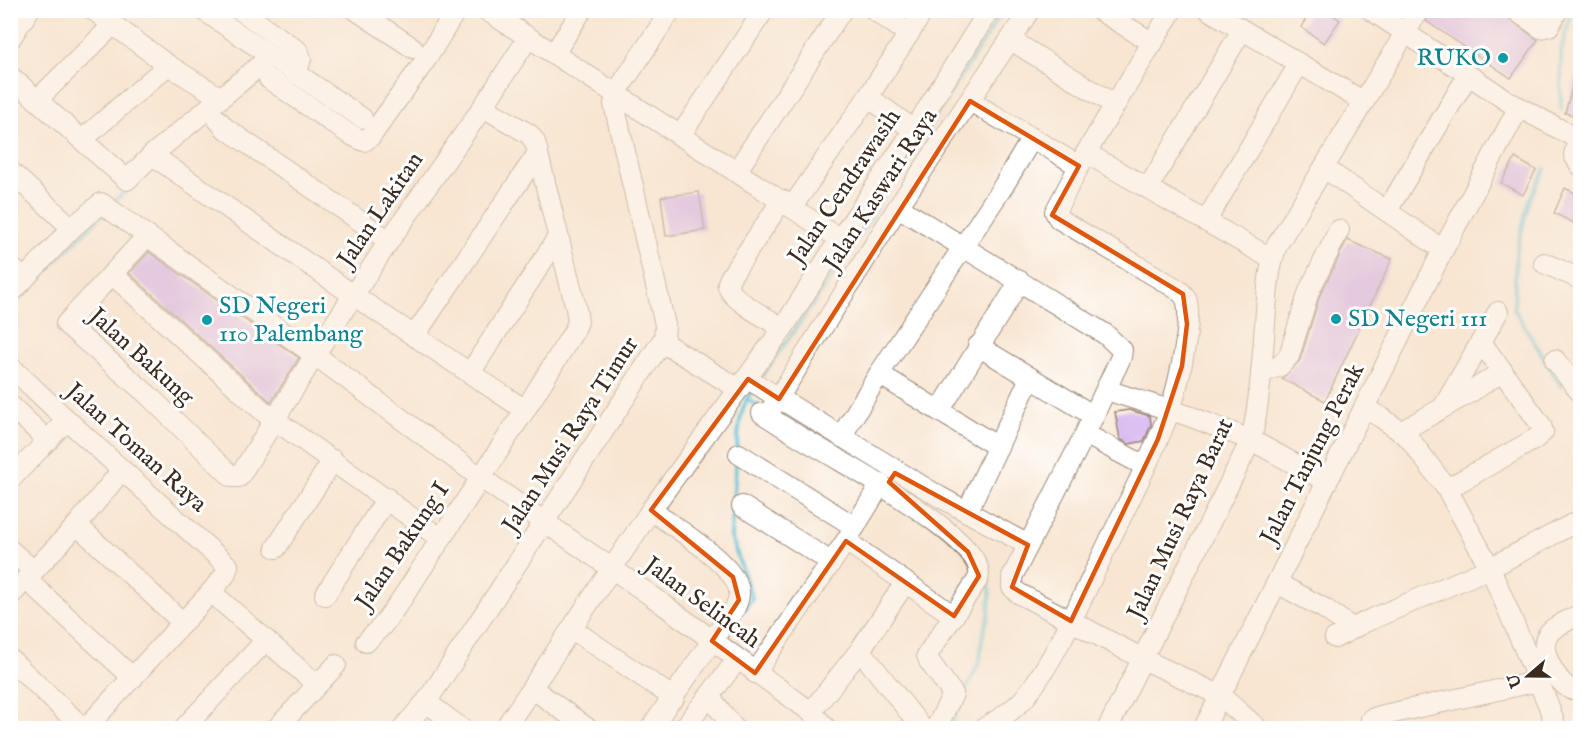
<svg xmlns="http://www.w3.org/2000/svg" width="1591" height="739" font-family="'IM FELL English',serif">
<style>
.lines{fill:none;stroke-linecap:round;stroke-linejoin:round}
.stream{stroke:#54bdd1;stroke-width:4}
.building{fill:#cea6ed}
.minor-casing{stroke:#9a8878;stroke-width:22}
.minor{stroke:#fff;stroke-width:20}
.marked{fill:none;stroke:#df570d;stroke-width:4.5;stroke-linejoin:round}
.culture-dot{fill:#0f9aa8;stroke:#fff;stroke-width:2}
.labels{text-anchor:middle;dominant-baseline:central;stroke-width:6;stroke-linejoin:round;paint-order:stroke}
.culture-label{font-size:24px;fill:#0d838f;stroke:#fff;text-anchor:start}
.street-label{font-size:24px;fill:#3b2a1e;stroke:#fff}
</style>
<rect width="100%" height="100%" fill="#fff"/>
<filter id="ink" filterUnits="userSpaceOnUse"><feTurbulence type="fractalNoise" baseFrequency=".0167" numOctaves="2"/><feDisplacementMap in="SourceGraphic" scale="12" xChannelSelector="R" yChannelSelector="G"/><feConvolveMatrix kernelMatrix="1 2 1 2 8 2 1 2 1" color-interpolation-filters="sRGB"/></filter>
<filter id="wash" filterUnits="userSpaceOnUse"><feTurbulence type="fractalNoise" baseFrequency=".008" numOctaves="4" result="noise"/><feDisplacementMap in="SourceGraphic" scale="24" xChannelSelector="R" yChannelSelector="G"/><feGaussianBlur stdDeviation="1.35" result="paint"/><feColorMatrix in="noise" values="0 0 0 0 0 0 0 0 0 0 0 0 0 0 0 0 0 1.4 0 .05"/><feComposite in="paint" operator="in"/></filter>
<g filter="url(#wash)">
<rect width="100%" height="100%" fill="#f8e6d2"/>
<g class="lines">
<g class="stream">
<polyline points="229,103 262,80"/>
<polyline points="1561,109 1561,51 1572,10"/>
<polyline points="1545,169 1529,200 1516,254 1514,309 1561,386"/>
<polyline points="113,203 129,187"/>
<polyline points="10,307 102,215"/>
<polyline points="761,378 849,252 1003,10"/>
<polyline points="746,399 760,407"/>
<path d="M737 447C739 425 740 408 753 389"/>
<polyline points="736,461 731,537 752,598 744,610"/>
<polyline points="937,512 950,522"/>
<polyline points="973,543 982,557"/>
<polyline points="949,728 980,660 982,638 989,614 990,593 987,569"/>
</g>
</g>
<g id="blocks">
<g class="building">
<polygon points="1311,10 1326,10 1340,20 1324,43 1301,27"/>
<polygon points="1431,10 1498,10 1538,40 1511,78 1426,21"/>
<polygon points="1577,69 1581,69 1581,117 1565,113"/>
<polygon points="1515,158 1536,170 1523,195 1501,183"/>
<polygon points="1565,188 1581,196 1581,227 1554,213"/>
<polygon points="699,192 705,230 666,236 661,197"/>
<polygon points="1347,240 1392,259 1325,401 1282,379 1300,360 1320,295"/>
<polygon points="149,252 299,358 271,402 129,273"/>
<polygon points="1129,410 1150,416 1151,425 1144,441 1129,444 1120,439 1115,412"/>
</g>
</g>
</g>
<g filter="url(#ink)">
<use href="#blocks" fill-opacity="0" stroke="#9a8878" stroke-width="1.5"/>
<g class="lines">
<g class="minor-casing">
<g id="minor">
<polyline points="93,10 168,65 221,98"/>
<polyline points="203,10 362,118"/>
<polyline points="240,10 298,51 301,59 296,74"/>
<polyline points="356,10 413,48"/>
<polyline points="486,10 840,239"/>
<polyline points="874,10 909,34"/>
<polyline points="1099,10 1153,43"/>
<polyline points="1209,10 1364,102"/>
<polyline points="1371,10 1509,102 1580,140"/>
<polyline points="1515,10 1541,28 1549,26 1558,10"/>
<polyline points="10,39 29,10"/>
<polyline points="1011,40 1115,105"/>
<polyline points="554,54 582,10"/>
<polyline points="10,76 127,180 152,155 270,57"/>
<polyline points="269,79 349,134 364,141 371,136 427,58 456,10"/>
<polyline points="868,97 914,130"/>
<polyline points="37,100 113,25"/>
<polyline points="970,101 1079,166"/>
<polyline points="218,120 225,128 389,241"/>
<polyline points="680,136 764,10"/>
<polyline points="1578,139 1574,155 1580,165"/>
<polyline points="82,140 168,65"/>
<polyline points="1086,153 1272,259"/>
<polyline points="152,155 353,295 525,410"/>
<polyline points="1324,168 1443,250"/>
<polyline points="10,171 72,228"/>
<polyline points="736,172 842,10"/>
<polyline points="1148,188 1242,30"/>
<path d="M782 200 731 276C729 280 726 284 729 289 735 302 770 320 783 328"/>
<polyline points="792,207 868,97 924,10"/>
<polyline points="898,207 1105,334 1122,350 1121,357 1085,434 1012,577 1012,587 1018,593 1143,659 1221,696 1257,728"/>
<polyline points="1387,211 1468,75"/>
<polyline points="1206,221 1299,64"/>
<polyline points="147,236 66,324 147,394 232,477 239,477 328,334 389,241 483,107 528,38"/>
<polyline points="1544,263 1580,279"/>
<polyline points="10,266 24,279"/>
<polyline points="112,274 264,412 440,538"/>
<polyline points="10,294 72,228 101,203 315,355 481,478 653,597 811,712 826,728"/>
<polyline points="415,335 538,153"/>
<polyline points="662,342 739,389"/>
<polyline points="978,346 1094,416"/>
<polyline points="1555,360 1580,392"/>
<polyline points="10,366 67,420 228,566 225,575 211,592 86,728"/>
<polyline points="470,373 558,237"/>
<polyline points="1261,373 1280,366 1289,356 1309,291 1339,230"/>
<polyline points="879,374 998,447"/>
<polyline points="748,379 940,497 1028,545"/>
<polyline points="1106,390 1189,416 1251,440 1326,481"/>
<polyline points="10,405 48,441"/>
<polyline points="1444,406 1498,312"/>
<polyline points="1364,408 1382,418 1408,437 1447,489 1490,568 1548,704 1556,728"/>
<polyline points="940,410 1020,281"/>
<path d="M762 413C782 426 803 439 824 451 851 468 992 544 978 579L927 655 929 661 953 694 936 728"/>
<polyline points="767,416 898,207 1030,10"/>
<polyline points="1402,431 1469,393 1503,371"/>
<polyline points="1085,434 1145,466"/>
<polyline points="841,437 879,374 1004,185 1032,138"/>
<polyline points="739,454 855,527"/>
<polyline points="10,480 67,420"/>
<polyline points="1447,489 1535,439 1543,432 1541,425 1481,342"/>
<polyline points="742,506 831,562"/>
<path d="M651 510C673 527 735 563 739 591 740 597 737 603 735 608L651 728"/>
<polyline points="967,512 1030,378"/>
<polyline points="77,525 183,623"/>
<polyline points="846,541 954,616"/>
<polyline points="276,548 333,460"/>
<polyline points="10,550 34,571"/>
<polyline points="26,579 133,678"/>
<polyline points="1277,583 1325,609 1352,628"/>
<polyline points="211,592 316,684"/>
<polyline points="325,595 387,498"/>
<polyline points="10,596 77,525 122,470"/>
<path d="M1580 614C1557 627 1535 631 1549 662 1554 673 1560 683 1570 689L1580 688"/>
<polyline points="572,629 674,698"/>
<polyline points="1335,638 1365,622 1490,568 1580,520"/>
<polyline points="366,642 382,626 401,600 525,410 574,331 578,322 576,308 535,142 529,134 483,107"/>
<polyline points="860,650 922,728"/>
<polyline points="10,659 83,728"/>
<polyline points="755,673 846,541 881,484"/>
<polyline points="532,688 587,728"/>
<polyline points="710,697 734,728"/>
<polyline points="426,702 461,728"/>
<polyline points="811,712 860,650 905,583"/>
<polyline points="184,728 266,640"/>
<polyline points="277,728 336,665"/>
<polyline points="403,728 426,702 441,680 664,338 665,325 614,104 620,87 671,10"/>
<polyline points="505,728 651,510 783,328 840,239 914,130 989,10"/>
<polyline points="684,728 737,660"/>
<path d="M984 728C1000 719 1016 709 1027 695 1060 651 1081 599 1105 550 1127 504 1152 458 1170 410 1178 387 1192 325 1187 302 1185 294 1179 290 1172 286L1059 219 1055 212 1086 153 1172 10"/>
<path d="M1108 728 1251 440C1260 402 1262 363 1265 324 1267 297 1268 270 1277 245L1419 10"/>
<polyline points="1204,728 1443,250 1519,107"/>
<polyline points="1375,728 1371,719 1384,715 1539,681"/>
</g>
</g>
<use href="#minor" class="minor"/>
</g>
</g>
<path d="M0 0H1591V739H0ZM970 101 1079 166 1052 215 1183 294 1187 324 1182 366 1158 439 1071 621 1012 587 1028 545 895 473 889 482 968 552 979 576 954 616 846 541 755 673 712 641 739 600 733 577 651 510 748 379 779 399Z" fill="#f8e6d2" fill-opacity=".55" fill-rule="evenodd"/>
<path class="marked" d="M970 101 1079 166 1052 215 1183 294 1187 324 1182 366 1158 439 1071 621 1012 587 1028 545 895 473 889 482 968 552 979 576 954 616 846 541 755 673 712 641 739 600 733 577 651 510 748 379 779 399Z"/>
<g class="culture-dot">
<circle cx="1503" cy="58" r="6"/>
<circle cx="1336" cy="319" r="6"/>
<circle cx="207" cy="320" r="6"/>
</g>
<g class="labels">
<g class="culture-label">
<text x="1491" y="58" text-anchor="end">RUKO</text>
<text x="219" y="306">SD Negeri<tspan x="219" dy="28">110 Palembang</tspan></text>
<text x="1348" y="319">SD Negeri 111</text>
</g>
<g class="street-label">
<text transform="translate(845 187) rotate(-56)">Jalan Cendrawasih</text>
<text transform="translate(881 190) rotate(-57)">Jalan Kaswari Raya</text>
<text transform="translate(381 210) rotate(-56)">Jalan Lakitan</text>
<text transform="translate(141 357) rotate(42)">Jalan Bakung</text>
<text transform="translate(571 435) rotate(-57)">Jalan Musi Raya Timur</text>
<text transform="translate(136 448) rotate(42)">Jalan Toman Raya</text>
<text transform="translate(1313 454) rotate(-63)">Jalan Tanjung Perak</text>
<text transform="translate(1181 519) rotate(-65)">Jalan Musi Raya Barat</text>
<text transform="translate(403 546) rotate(-56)">Jalan Bakung I</text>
<text transform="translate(702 603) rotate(36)">Jalan Selincah</text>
</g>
</g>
<rect width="1591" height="739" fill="none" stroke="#fff" stroke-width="36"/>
<g transform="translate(1528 676) rotate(250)" stroke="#ffffff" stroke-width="4.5" paint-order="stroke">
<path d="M0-4.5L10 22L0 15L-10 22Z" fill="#3b2a1e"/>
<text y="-9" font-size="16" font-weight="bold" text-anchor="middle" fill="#3b2a1e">U</text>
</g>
</svg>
